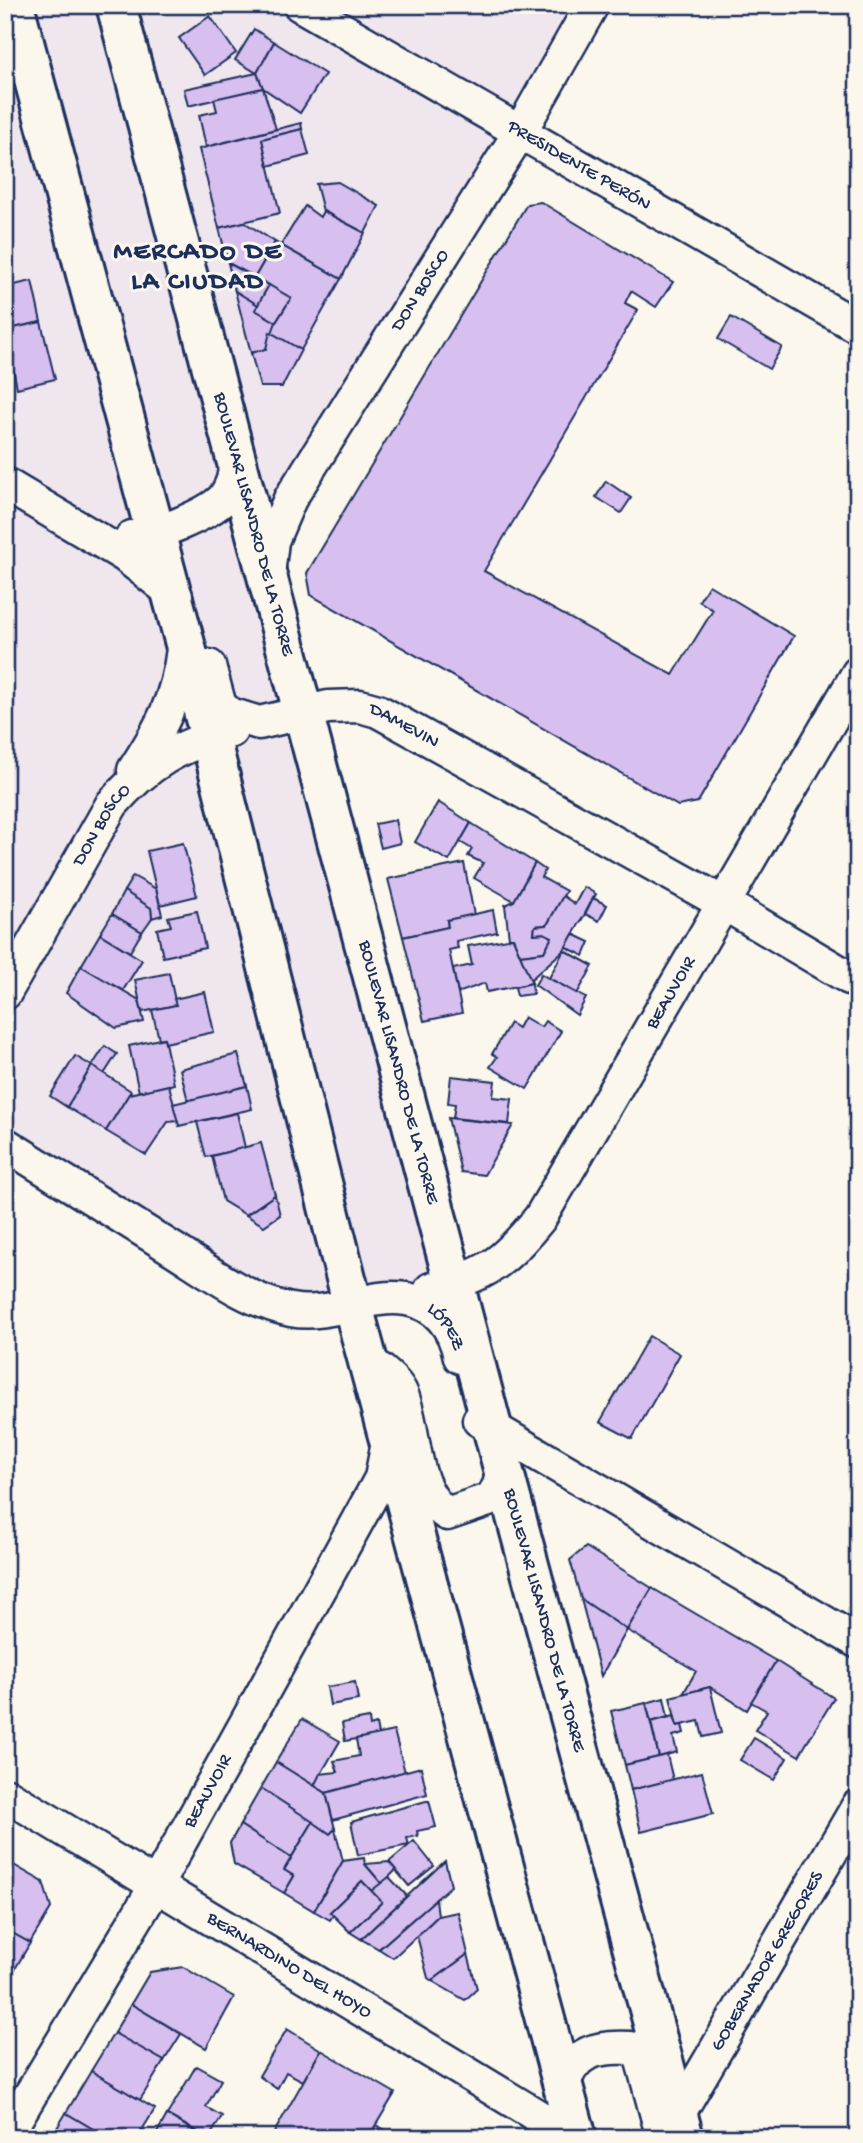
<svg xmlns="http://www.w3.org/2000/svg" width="863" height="2143" font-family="'Gochi Hand',sans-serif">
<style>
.built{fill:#f0e6ed}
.building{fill:#d7bfef;stroke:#1b2f5e;stroke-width:2}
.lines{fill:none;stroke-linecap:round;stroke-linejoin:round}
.street-casing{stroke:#1b2f5e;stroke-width:37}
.secondary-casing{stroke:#1b2f5e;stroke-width:44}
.street{stroke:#fbf7ec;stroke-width:32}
.secondary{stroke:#fbf7ec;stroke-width:38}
.labels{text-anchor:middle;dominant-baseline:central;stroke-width:6;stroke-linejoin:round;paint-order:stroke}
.street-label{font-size:19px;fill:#1b2f5e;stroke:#fbf7ec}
.district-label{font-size:26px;font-weight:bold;letter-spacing:2px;fill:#1b2f5e;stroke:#fbf7ec}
</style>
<rect width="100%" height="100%" fill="#fbf7ec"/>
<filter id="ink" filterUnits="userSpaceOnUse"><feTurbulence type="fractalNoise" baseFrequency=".0143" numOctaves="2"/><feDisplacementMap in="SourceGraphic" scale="14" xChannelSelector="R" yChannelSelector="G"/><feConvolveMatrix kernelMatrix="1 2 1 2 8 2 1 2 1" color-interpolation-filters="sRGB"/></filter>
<g filter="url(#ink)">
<polygon class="built" points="5,5 592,5 272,541 455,1283 291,1310 5,1144"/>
<g class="building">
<polygon points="210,16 236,53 205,75 179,38"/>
<polygon points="254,29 274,42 257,73 235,60"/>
<polygon points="274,42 325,74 300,113 263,88 257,73"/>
<polygon points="257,73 263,88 188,106 184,89"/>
<polygon points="263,88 276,129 206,147 199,115 217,111 214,99"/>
<polygon points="301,123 302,129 262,139 280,213 219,228 199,149"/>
<polygon points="302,129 309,155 268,166 262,139"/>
<polygon points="338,182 379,206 365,233 323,211 316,184"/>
<polygon points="541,202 673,282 656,307 631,291 625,303 638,310 484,571 673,675 713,610 699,601 709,585 794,636 698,802 678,806 311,595 307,573 527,204"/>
<polygon points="305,206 320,217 323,211 365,233 341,279 281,245"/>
<polygon points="244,222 275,242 255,277 228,263 219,228"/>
<polygon points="275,242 341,279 301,350 270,332 291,298 255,277"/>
<polygon points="228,263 269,285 258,305 235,291"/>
<polygon points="32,281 41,322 5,330 5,287"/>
<polygon points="269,285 291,298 276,322 255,310"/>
<polygon points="235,291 258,305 255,310 276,322 266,349 251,353"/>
<polygon points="731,317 782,347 769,369 718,339"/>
<polygon points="41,322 55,379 17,388 5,330"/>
<polygon points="270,332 301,350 282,387 260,387 251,353 266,349"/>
<polygon points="606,481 631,498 621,513 596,497"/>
<polygon points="438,802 471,823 449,861 415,842"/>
<polygon points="395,820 400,843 381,848 375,824"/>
<polygon points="471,823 535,863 514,901 474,878 483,863 468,856 472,849 460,842"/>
<polygon points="183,843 197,896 160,905 147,851"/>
<polygon points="464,863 474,915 447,920 448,927 403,937 388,879"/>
<polygon points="535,863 545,870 541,877 566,891 547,925 535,926 534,934 544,933 552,937 544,952 520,955 513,938 509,938 505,905 514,901"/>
<polygon points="133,876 156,889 162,915 152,918 151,908 124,891"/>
<polygon points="584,887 596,894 585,914 564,950 530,980 520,955 544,952 552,937 544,933 534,934 535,926 547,925 563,896 575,904"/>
<polygon points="124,891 151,908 152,918 142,932 112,914"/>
<polygon points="593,898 607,905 599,921 585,914"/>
<polygon points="493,910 497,932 456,941 458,948 449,950 462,1013 424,1021 403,937 448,927 447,920"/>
<polygon points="197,911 205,948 163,957 157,929 171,926 168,917"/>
<polygon points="112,914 142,932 130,952 100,934"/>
<polygon points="100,934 142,960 122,992 81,966"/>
<polygon points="573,934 590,942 584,956 566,947"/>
<polygon points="513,938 532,983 487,992 485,983 458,993 453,969 472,965 468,946"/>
<polygon points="564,950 593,966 577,994 549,978"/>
<polygon points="81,966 139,1000 144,1022 116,1028 66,993"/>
<polygon points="169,973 176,1005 142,1012 135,980"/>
<polygon points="541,974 586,998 577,1015 535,985"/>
<polygon points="532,983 533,994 517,996 515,987"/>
<polygon points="205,992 214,1032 165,1043 164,1038 159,1039 152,1010 176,1005 174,999"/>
<polygon points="524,1017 541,1027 545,1021 561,1031 527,1089 490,1067 497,1057 492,1054 510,1023 518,1028"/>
<polygon points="164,1038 174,1084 139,1092 129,1046"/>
<polygon points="105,1046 117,1054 104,1074 92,1066"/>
<polygon points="238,1054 247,1086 188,1101 180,1069"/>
<polygon points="75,1056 92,1066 67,1107 50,1096"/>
<polygon points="92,1066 131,1091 106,1131 67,1107"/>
<polygon points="451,1076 495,1081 493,1097 512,1099 509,1124 453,1118 455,1104 448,1103"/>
<polygon points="169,1085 178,1121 168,1122 146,1155 106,1131 129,1094"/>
<polygon points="247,1086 252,1109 179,1126 173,1104"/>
<polygon points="237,1113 245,1148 206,1157 197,1122"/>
<polygon points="448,1118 513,1125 484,1175 461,1172"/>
<polygon points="261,1143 275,1195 246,1215 223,1201 212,1156"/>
<polygon points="275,1195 280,1215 264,1226 246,1215"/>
<polygon points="649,1336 680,1354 632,1439 600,1422"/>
<polygon points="586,1547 652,1588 627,1630 581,1599 570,1560"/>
<polygon points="652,1588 776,1661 747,1710 710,1687 683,1694 696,1671 627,1630"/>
<polygon points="581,1599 627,1630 601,1676"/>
<polygon points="776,1661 834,1698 799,1756 755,1730 767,1711 751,1702"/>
<polygon points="355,1682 358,1700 330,1705 327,1687"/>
<polygon points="710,1687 721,1733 703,1737 699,1721 677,1726 670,1697"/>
<polygon points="664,1698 668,1717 651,1722 646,1703"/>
<polygon points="646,1703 659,1757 625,1765 611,1711"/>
<polygon points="674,1716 677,1726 682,1725 684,1733 673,1736 677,1752 659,1757 651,1722"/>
<polygon points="369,1718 370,1726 376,1724 378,1735 345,1741 342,1723"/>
<polygon points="302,1719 340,1741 314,1786 276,1762"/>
<polygon points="394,1731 405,1772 326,1793 314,1786 320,1774 338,1772 334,1761 359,1756 356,1739"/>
<polygon points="754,1738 787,1758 774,1780 740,1760"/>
<polygon points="667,1755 673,1780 631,1790 625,1765"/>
<polygon points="276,1762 326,1793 335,1829 330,1834 261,1788"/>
<polygon points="421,1767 427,1794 333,1820 326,1793"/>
<polygon points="702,1772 713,1814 641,1832 631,1790"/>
<polygon points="261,1788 313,1822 291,1858 240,1825"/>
<polygon points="426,1801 429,1801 436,1827 417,1831 418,1836 407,1838 409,1845 358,1855 351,1822"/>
<polygon points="313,1822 330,1834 335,1829 343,1861 314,1911 284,1893 294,1876 284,1870"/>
<polygon points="240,1825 291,1858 284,1870 294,1876 284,1893 234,1864 230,1843"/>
<polygon points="414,1841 434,1866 409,1886 389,1862"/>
<polygon points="364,1858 365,1864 382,1884 371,1891 362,1881 330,1912 333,1915 330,1920 314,1911 343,1861"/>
<polygon points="5,1860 43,1882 51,1908 30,1943 5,1929"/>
<polygon points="445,1861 451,1886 379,1949 361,1939"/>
<polygon points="389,1862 396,1870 382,1884 365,1864"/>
<polygon points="389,1877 407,1896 361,1939 350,1932 382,1902 371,1891"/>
<polygon points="362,1881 382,1902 350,1932 330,1912"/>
<polygon points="436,1899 438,1916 393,1958 379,1949"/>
<polygon points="458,1912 468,1954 432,1981 428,1978 417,1936 438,1916"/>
<polygon points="5,1929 30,1943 11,1976 5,1973"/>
<polygon points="468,1954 477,1989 465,2000 432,1981"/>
<polygon points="183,1967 234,1997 206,2048 131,2004 150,1972"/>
<polygon points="131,2004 181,2034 164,2061 114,2033"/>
<polygon points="287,2029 321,2050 303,2081 286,2072 277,2089 259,2076"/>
<polygon points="114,2033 164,2061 140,2100 91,2071"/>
<polygon points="321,2050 395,2093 368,2138 271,2138"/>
<polygon points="196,2066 221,2080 206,2107 222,2116 209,2138 167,2115"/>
<polygon points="91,2071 155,2109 137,2138 108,2138 66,2113"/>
<polygon points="66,2113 108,2138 51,2138"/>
<polygon points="167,2115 206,2138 154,2138"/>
<polygon points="376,2125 398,2137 398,2138 368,2138"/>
</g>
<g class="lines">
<g class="street-casing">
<g id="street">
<path id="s1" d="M300 5 858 327"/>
<polyline points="5,484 124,555 176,596"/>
<path d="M132 537C154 537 208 514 223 499 232 488 234 477 236 463"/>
<path id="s2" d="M268 575 272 541 290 499 520 132 592 5"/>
<path id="s3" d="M209 666 220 706 230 714 259 723 328 707 360 706 378 711 723 903 858 983"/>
<path d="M134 770C161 728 177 700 183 649"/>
<path id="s4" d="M5 993 112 804C148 763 178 746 231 731"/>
<path id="s5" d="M5 1144C61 1179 117 1214 173 1249 208 1271 249 1302 291 1310 330 1318 368 1293 406 1299 438 1304 454 1328 460 1357"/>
<path id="s6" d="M431 1289C487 1276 504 1262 540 1218L858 673"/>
<path d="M369 1360C380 1371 396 1380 402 1395 417 1432 410 1489 447 1514L491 1499 499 1486 503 1467"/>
<polyline points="479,1420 858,1642"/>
<path id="s7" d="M5 1794 574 2138"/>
<path d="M563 2086C574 2051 597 2046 631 2048L641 2057 663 2138"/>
<path id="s8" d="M678 2115 858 1806"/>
<path id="s9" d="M5 2137 157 1884 368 1502 381 1478 389 1437"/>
</g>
</g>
<g class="secondary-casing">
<g id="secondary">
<polyline points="14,5 210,737 353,1306 577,2138"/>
<path id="s10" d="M116 5 509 1491 684 2138"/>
</g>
</g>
<use href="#street" class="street"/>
<use href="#secondary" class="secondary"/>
</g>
</g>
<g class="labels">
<g class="street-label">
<text stroke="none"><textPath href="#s1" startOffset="322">PRESIDENTE PERÓN</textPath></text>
<text stroke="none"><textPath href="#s2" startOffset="326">DON BOSCO</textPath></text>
<text stroke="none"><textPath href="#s10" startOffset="537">BOULEVAR LISANDRO DE LA TORRE</textPath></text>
<text stroke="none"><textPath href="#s3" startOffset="236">DAMEVIN</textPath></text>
<text stroke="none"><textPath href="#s4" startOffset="194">DON BOSCO</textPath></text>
<text stroke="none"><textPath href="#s6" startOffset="394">BEAUVOIR</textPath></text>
<text stroke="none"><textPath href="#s10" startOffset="1104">BOULEVAR LISANDRO DE LA TORRE</textPath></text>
<text stroke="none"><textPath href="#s5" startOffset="499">LÓPEZ</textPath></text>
<text stroke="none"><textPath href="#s10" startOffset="1671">BOULEVAR LISANDRO DE LA TORRE</textPath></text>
<text stroke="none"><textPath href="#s9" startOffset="401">BEAUVOIR</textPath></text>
<text stroke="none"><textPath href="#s8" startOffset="178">GOBERNADOR GREGORES</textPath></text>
<text stroke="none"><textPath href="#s7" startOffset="332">BERNARDINO DEL HOYO</textPath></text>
</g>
<g class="district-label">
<text x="198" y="253">MERCADO DE<tspan x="198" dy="30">LA CIUDAD</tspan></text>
</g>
</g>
<rect width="863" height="2143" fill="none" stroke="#fbf7ec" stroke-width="28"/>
<rect x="14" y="14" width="835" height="2115" fill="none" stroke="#1b2f5e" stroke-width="2.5" filter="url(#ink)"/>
</svg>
